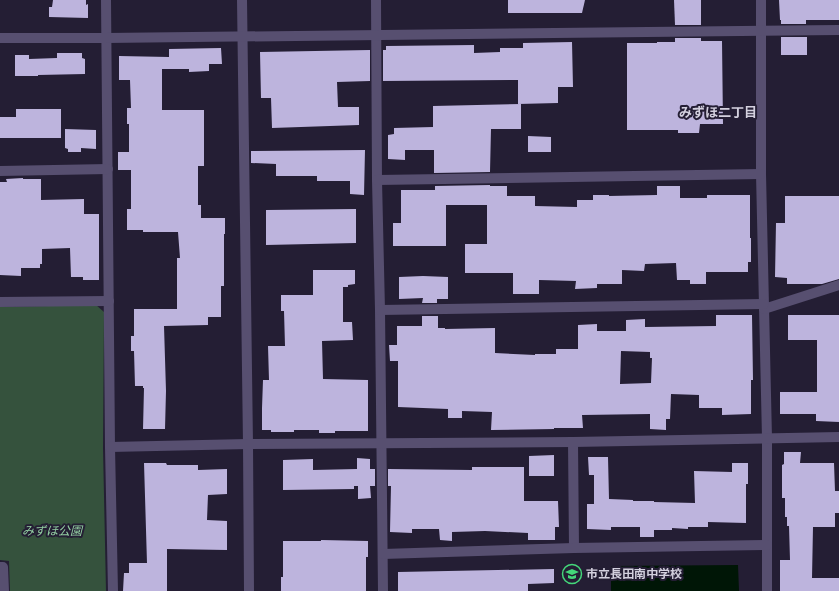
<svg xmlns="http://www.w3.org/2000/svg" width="839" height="591" font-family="'Times New Roman','Noto Sans JP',serif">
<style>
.green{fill:#35523d}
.water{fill:#001606}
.building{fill:#bdb4dd;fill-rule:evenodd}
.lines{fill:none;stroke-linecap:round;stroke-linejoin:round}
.minor{stroke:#574f70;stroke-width:10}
.labels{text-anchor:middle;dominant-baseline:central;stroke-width:4;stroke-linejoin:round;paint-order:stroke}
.park-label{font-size:12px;font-style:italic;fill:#94d0a3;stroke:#241e34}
.poi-label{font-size:12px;font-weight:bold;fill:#d3d0de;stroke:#241e34;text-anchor:start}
.neighbourhood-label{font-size:13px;font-weight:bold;fill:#d3d0de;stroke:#241e34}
</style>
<rect width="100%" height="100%" fill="#241e34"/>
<polygon class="green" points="96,305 104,312 103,448 106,591 10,591 9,561 0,560 0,307"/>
<polygon class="water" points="738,565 739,591 611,591 611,566"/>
<g class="building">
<polygon points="53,0 86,0 86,5 88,4 88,18 49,17 49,7 52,7"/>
<polygon points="508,0 585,0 582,13 508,13"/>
<polygon points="674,0 701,0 701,25 675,25"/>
<polygon points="779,0 839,0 839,20 806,20 806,24 781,24 781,20 780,20"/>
<rect x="781" y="37" width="26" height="18"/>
<polygon points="675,38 701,38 701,41 722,41 723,124 700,124 699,133 678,133 678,130 627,130 627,43 657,43 657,42 675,42"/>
<polygon points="572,42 573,87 558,87 558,103 518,104 518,80 383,81 383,50 386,50 386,46 474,45 474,53 500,52 500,48 523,48 523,43"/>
<polygon points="221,48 222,64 209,64 209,71 189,72 189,69 162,69 162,110 204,110 204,166 198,166 198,205 201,205 201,218 225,218 225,234 224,234 224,286 221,286 221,317 208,317 208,325 164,326 166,391 165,429 143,429 144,388 143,388 143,386 135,386 134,351 131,351 131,336 134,336 134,309 177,309 177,258 180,258 178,232 143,232 143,230 127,230 127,209 131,209 131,170 118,170 118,152 129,152 129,124 127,124 127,108 131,108 130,80 119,80 119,56 169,57 169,49"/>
<polygon points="370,50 370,81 337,82 338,107 359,107 359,125 272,128 271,98 261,98 260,52"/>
<polygon points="57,53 82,53 82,58 85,59 85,74 38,75 38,76 15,76 15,55 29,55 29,59 57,58"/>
<polygon points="521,104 521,129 491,129 490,172 434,173 434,150 405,150 405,160 388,159 388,135 394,134 394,128 433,127 433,106"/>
<polygon points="16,109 61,109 61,138 0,138 0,117 16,117"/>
<polygon points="65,129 96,130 96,149 81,148 81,152 68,152 68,149 65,148"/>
<polygon points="528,136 551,137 551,152 528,152"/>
<polygon points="365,150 364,195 350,194 350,181 317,181 317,176 276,176 276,164 251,163 251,151"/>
<polygon points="23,178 23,179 41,179 41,200 84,199 84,214 99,214 99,280 83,280 83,277 71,277 70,248 42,249 42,264 40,264 40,268 21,268 21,276 0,275 0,182 7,182 6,179"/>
<polygon points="490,185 490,186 507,186 507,196 535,196 535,206 577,207 577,200 593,200 593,195 609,195 609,196 657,195 657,186 680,186 680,198 707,198 707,195 750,195 750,238 751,238 751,262 748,262 748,272 706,272 706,284 690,284 690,280 677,280 676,263 645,264 644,271 622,270 622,284 597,284 597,288 575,289 576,281 539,280 539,294 513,294 513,273 465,273 465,244 487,244 487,205 446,205 446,246 393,246 393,223 401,223 401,190 435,190 435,186"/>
<polygon points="785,196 839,196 839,279 822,284 787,284 787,278 775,277 776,223 785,223"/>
<polygon points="356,209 356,243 266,245 266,210"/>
<polygon points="313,270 355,270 355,284 348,285 348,287 343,287 343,322 352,322 353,340 322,341 323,379 368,380 368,431 335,431 335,433 319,433 319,430 294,430 294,432 271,432 271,430 262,430 262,408 263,380 269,380 268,346 285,346 284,311 281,311 281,295 313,295"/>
<polygon points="423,276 448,277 448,299 437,299 437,303 422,303 423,298 399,299 399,277"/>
<path d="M716 315H752L753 380H751V414L722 415V408H699V395L671 394 670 419H666V430L650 429V414L582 415 583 428H554V429L491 430 492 412 462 411V418H448V409L398 407V361H390L389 345H397V326H422V316H438V328H445V329L495 328V353L535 355V354H556V349H578V325L597 324V331H626V320L645 319V327L716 326ZM621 351 650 352V358H652L651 383 620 384Z"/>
<polygon points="788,315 839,315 839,422 816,421 816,414 780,414 780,392 817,392 817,340 788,340"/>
<polygon points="784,452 801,452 800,463 834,463 835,491 839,491 839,513 835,513 835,527 813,527 812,578 839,578 839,591 780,591 780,560 790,560 789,526 787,526 787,517 785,517 785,498 782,498 782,465 784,464"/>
<polygon points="554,455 554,476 529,476 529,456"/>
<polygon points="588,457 608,457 609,499 633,500 633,501 654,501 654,502 695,503 694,471 732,472 732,463 748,463 748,484 746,484 746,523 708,522 708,527 688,527 688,529 672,528 672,530 654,530 654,537 640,537 640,527 611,527 611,530 587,529 587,504 594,504 594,475 589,475"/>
<polygon points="357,458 370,459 370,469 375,469 375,486 370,486 371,498 358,499 358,486 354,486 354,489 283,490 283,460 313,459 313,470 357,469"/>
<polygon points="144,463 166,463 167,465 198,465 198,470 227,469 227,494 208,495 207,520 227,521 227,550 167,549 167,591 123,591 124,573 129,573 129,563 147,563"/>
<polygon points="472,467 524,467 524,501 558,501 559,527 555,527 555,540 528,540 528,533 485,531 452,532 452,541 440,540 439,529 412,529 412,533 390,532 391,486 388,486 388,469 472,470"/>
<polygon points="321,540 368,541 368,557 366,557 366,591 281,591 281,577 283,577 283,541 321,541"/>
<polygon points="554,569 554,583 528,584 528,591 398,591 398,572"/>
</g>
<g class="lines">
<g class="minor">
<polyline points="106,0 110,447 113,591"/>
<polyline points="242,0 248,444 249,591"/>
<polyline points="376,0 377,180 380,310 383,591"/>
<polyline points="761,0 761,174 767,438 767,591"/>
<polyline points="0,38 106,38 839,30"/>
<polyline points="0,171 108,169"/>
<polyline points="377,180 761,174"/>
<polyline points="0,302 109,301"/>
<polyline points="764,309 839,285"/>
<polyline points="380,310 764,304"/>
<polyline points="573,442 574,548"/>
<polyline points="110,447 248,444 573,442 839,437"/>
<polyline points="383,554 574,548 767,545"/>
<polyline points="0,567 3,567 4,591"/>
</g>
</g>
<defs>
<g id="school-ring" transform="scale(1)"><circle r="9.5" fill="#241e34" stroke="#44d77a" stroke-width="1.5"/><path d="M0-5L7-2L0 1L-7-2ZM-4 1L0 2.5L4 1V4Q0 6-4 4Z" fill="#44d77a"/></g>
</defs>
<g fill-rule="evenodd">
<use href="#school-ring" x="572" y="574"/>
</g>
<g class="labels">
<g class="park-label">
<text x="52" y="531">みずほ公園</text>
</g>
<g class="poi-label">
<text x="586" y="574">市立長田南中学校</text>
</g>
<g class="neighbourhood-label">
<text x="718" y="112">みずほ二丁目</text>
</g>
</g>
</svg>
